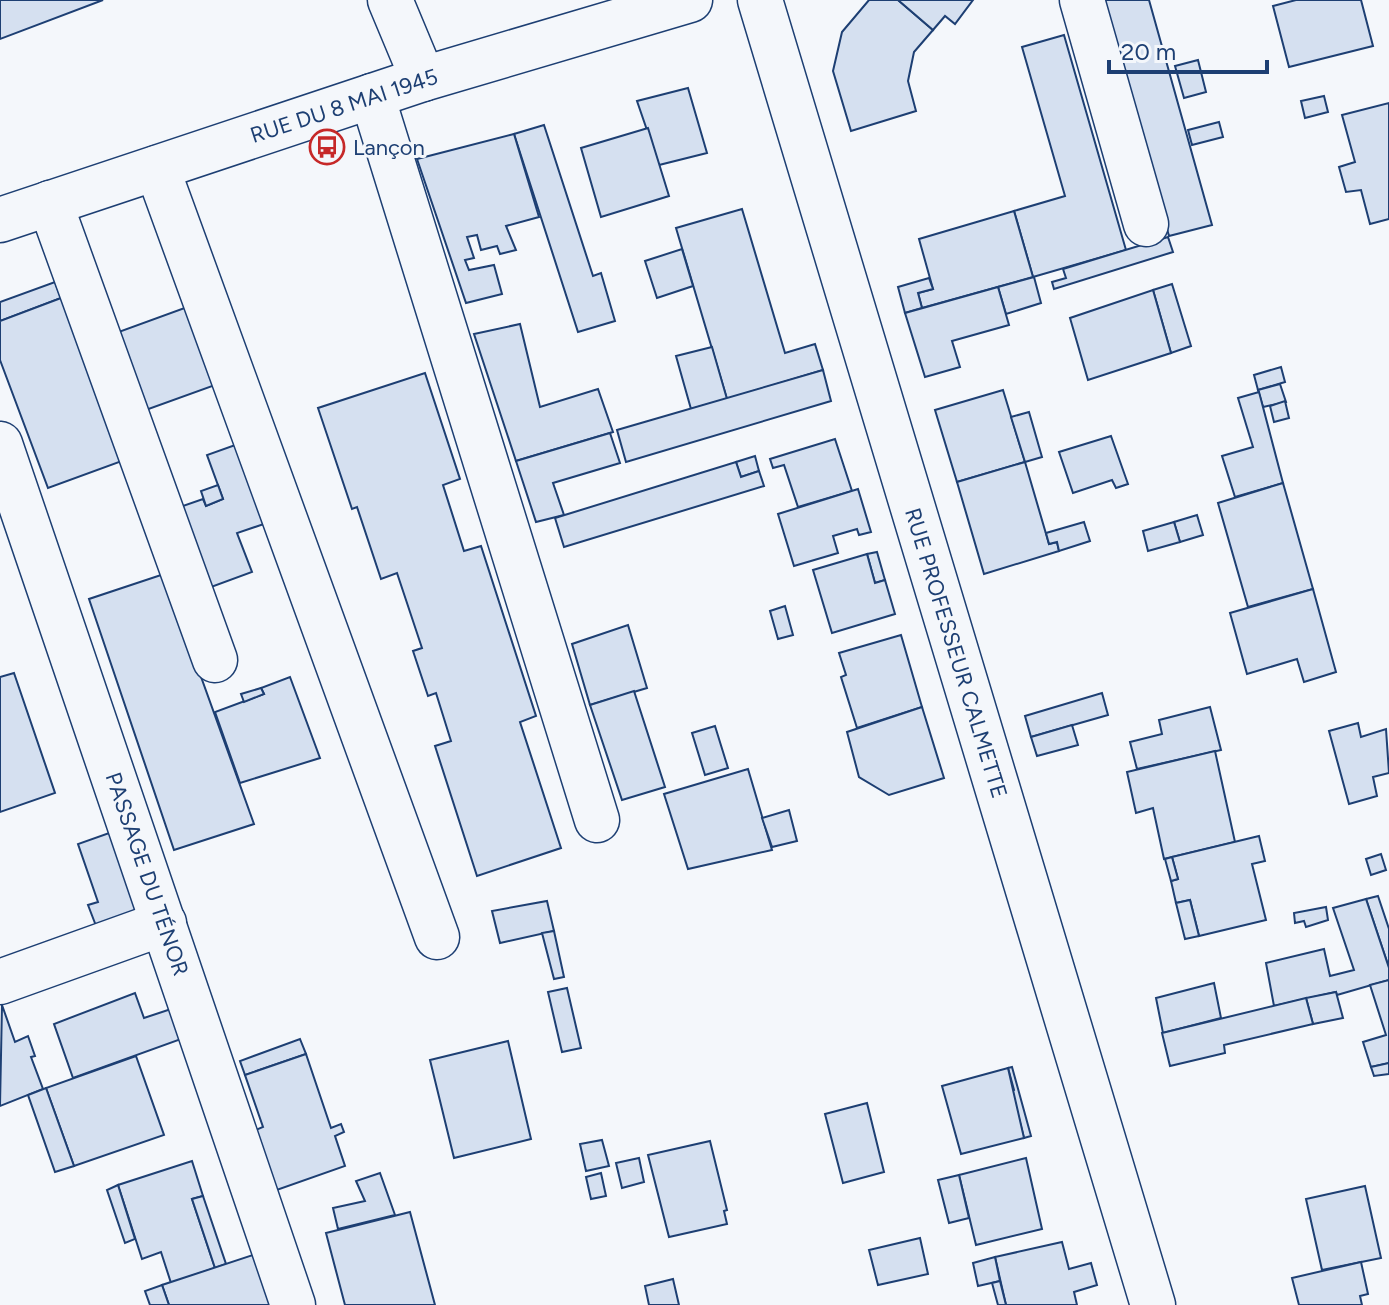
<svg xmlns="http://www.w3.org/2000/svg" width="1389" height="1305" font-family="Figtree,sans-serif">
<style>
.building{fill:#d5e0f0;stroke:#1d3f73;stroke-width:2}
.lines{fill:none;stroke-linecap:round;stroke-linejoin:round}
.minor-casing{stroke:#1d3f73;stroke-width:47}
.minor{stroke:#f4f7fb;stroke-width:44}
.labels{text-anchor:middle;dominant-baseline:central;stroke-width:6;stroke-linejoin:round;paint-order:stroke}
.street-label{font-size:22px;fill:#1d3f73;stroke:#f4f7fb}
.poi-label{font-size:22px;fill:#1d3f73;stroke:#f4f7fb;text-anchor:start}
</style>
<rect width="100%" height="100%" fill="#f4f7fb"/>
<g class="building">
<polygon points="0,0 103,0 0,39"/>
<polygon points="869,0 898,0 933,30 914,52 908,81 916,111 851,131 833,71 842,32"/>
<polygon points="898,0 973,0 955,24 945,16 933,30"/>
<polygon points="1103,0 1149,0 1212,225 1169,236"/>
<polygon points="1296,0 1361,0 1373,46 1289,67 1273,6"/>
<polygon points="1064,35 1126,250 1033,277 1014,211 1065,196 1022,47"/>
<polygon points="1198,60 1206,92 1184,98 1175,66"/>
<polygon points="688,88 707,153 659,165 637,101"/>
<polygon points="1324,96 1328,112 1305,118 1301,101"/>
<polygon points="1389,103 1389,219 1370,224 1361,190 1346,192 1339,167 1355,162 1342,115"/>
<polygon points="1219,122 1223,137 1192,145 1188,130"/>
<polygon points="544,125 593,276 601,273 615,321 578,332 514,134"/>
<polygon points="648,128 669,196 601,217 581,148"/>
<polygon points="514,134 539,217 506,226 516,250 500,254 497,246 481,250 477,235 467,237 474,258 465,260 469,270 494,265 502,294 466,303 417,159"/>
<polygon points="742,209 785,353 815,344 823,370 727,399 676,228"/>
<polygon points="1014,211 1033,277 922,308 918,293 933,289 919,239"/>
<polygon points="1168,237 1173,252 1054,289 1052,282 1066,278 1063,269"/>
<polygon points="682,249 693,286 657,298 645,261"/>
<polygon points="1034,277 1041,303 1006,314 998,287"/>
<polygon points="929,278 933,289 918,293 922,308 905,313 898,287"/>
<polygon points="55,282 61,298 0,321 0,302"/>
<polygon points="1172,284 1191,346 1171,353 1153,290"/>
<polygon points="998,287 1009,325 952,341 960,367 925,377 905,313"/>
<polygon points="1153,290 1171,353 1088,380 1070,318"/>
<polygon points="61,298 122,461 48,488 0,360 0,321"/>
<polygon points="190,306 218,384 143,411 113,334"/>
<polygon points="520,324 540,407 598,389 613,432 516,461 474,334"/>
<polygon points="712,347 727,399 691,409 676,356"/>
<polygon points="1281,367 1285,382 1258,390 1254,375"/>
<polygon points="823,370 831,401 626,462 617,430"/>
<polygon points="425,373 460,479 443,485 464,551 481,546 536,716 520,722 561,848 477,876 435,746 451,741 436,693 428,696 413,651 422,648 397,573 381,579 357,507 352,509 318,408"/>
<polygon points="1280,384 1286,402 1263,407 1258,390"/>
<polygon points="1003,390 1025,462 957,482 935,410"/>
<polygon points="1259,392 1283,483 1235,497 1222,456 1253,447 1238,398"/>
<polygon points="1285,401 1289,418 1274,422 1270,406"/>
<polygon points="1029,412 1042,457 1025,462 1011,417"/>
<polygon points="610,433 620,463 553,483 564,515 536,522 516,461"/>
<polygon points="1111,436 1128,484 1116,488 1112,480 1073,493 1059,452"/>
<polygon points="835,439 852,491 798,507 784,465 773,468 770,459"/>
<polygon points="238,444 267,523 237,533 252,572 203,590 174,509 203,499 206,506 223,499 207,455"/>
<polygon points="755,456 759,471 741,477 736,462"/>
<polygon points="736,462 741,477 759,471 764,486 564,547 555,518"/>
<polygon points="1025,462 1049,544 1057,542 1059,551 984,574 957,482"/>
<polygon points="1283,483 1313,589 1248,607 1218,503"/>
<polygon points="218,485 223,499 206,506 201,491"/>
<polygon points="858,489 871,532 859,535 857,529 833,536 838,553 794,566 778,514"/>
<polygon points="1197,515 1203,535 1180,542 1174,522"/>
<polygon points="1084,522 1090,541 1059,551 1057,542 1049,544 1046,533"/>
<polygon points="1174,522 1180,542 1148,551 1143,531"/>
<polygon points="877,552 885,580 875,583 867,554"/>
<polygon points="867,554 875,583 885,580 895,614 832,633 813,570"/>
<polygon points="164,574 254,824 174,850 89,599"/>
<polygon points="1313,589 1336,672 1304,682 1297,659 1247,674 1230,613"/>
<polygon points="785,606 793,635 778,639 770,611"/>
<polygon points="628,625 647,688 590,705 572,644"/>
<polygon points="901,635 922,707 857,728 841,677 846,675 839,653"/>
<polygon points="14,673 55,793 0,812 0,677"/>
<polygon points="290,677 320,758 240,783 215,712 264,694 261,688"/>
<polygon points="261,688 264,694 244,702 241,694"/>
<polygon points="634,691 665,787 622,800 590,705"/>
<polygon points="1102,693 1108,715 1031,737 1025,716"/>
<polygon points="922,707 944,778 889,795 859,777 847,732"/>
<polygon points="1210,707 1221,750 1137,769 1130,742 1162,734 1159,720"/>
<polygon points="1358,723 1361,737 1386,729 1389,773 1373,777 1377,796 1349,804 1329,731"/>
<polygon points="1072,725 1078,745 1037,756 1031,737"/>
<polygon points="715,726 728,768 705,775 692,733"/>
<polygon points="1215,751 1235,842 1164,859 1153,808 1136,813 1127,772"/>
<polygon points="748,769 772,850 688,869 664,794"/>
<polygon points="789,810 797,841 772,847 762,818"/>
<polygon points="112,832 142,916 98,931 88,905 98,902 78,844"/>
<polygon points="1259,836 1265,861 1252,864 1266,920 1199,936 1190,900 1176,903 1171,881 1178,879 1172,857"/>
<polygon points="1381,854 1386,870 1371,875 1366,859"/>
<polygon points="1172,857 1178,879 1171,881 1165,859"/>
<polygon points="1378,896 1389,929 1389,968 1366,899"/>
<polygon points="1366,899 1389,968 1389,980 1337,995 1336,992 1274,1006 1266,963 1324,949 1330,976 1354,970 1333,908"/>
<polygon points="1190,900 1199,936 1185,939 1176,903"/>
<polygon points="547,901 554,931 500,943 492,911"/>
<polygon points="1326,907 1328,920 1306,927 1304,921 1295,923 1294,913"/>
<polygon points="554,931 564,977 554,979 542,933"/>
<polygon points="1389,980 1389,1063 1371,1067 1363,1042 1386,1035 1370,985"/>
<polygon points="1214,983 1221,1018 1163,1033 1156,998"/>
<polygon points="567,988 581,1048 562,1052 548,992"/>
<polygon points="1336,992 1343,1018 1313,1024 1306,998"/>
<polygon points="135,993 144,1018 174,1008 184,1038 73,1078 54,1024"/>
<polygon points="1306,998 1313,1024 1224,1045 1225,1053 1170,1066 1162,1033"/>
<polygon points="2,1005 15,1042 28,1036 35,1056 31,1057 43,1089 0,1106"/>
<polygon points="300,1039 306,1054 245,1075 240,1061"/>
<polygon points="508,1041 531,1139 454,1158 430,1060"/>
<polygon points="306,1054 331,1128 341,1124 344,1132 335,1136 345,1166 271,1192 251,1132 263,1127 245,1075"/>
<polygon points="136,1056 164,1135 74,1166 46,1088"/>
<polygon points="1389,1063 1389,1074 1374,1076 1371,1067"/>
<polygon points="1012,1067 1031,1136 1024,1138 1012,1091 1014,1090 1008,1068"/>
<polygon points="1008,1068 1024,1138 961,1154 942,1086"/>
<polygon points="46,1088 74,1166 55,1172 28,1095"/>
<polygon points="867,1103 884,1172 843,1183 825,1114"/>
<polygon points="602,1140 609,1166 586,1171 580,1144"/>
<polygon points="710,1141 727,1210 724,1211 727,1224 669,1237 648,1155"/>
<polygon points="639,1158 644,1182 622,1188 616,1163"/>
<polygon points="1026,1158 1042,1229 976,1245 959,1175"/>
<polygon points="192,1161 203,1196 192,1199 215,1268 171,1283 161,1252 142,1259 118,1185"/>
<polygon points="380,1173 395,1215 338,1229 333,1208 365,1201 356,1181"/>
<polygon points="601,1173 606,1196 591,1199 586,1177"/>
<polygon points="959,1175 969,1218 949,1223 938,1180"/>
<polygon points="118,1185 135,1239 125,1243 107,1190"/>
<polygon points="1365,1186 1381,1258 1322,1270 1306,1199"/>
<polygon points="203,1196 226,1264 215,1268 192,1199"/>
<polygon points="410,1212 435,1305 345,1305 326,1233"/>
<polygon points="920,1238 928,1274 878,1285 869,1250"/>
<polygon points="1062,1242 1069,1269 1091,1263 1097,1285 1074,1292 1077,1305 1006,1305 995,1257"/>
<polygon points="259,1253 276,1305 169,1305 162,1285"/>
<polygon points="995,1257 1000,1281 978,1286 973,1263"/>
<polygon points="1361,1262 1368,1294 1360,1296 1362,1305 1299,1305 1292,1278"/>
<polygon points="673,1279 679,1305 649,1305 645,1286"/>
<polygon points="1000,1281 1006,1305 998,1305 992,1283"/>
<polygon points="162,1285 169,1305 150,1305 145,1291"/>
</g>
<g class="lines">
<g class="minor-casing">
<g id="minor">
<polyline points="390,0 423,79"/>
<polyline points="760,0 1153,1305"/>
<polyline points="1082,0 1146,224"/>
<polyline points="372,96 597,820"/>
<polyline points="157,168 437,937"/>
<polyline points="50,203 215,660"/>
<polyline points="0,220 423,79 690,0"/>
<polyline points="0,444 293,1305"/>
<polyline points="0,982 164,923"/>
</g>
</g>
<use href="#minor" class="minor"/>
</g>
<defs>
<g id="bus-ring" transform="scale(1.8)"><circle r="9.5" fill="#f4f7fb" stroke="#c62828" stroke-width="1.5"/><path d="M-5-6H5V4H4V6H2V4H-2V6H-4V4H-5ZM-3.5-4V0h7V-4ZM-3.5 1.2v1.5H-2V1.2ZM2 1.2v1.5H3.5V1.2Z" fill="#c62828"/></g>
</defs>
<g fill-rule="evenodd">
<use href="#bus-ring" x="327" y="147"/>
</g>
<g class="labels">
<g class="street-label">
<text transform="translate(344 106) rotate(-18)">RUE DU 8 MAI 1945</text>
<text transform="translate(956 653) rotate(73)">RUE PROFESSEUR CALMETTE</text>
<text transform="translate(147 874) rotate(71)">PASSAGE DU TÉNOR</text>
</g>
<g class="poi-label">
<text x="353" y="147">Lançon</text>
</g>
</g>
<path d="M1109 60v12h158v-12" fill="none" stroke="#1d3f73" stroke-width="4"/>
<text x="1121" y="60" font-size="24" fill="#1d3f73" stroke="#f4f7fb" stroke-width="6" paint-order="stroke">20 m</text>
</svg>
